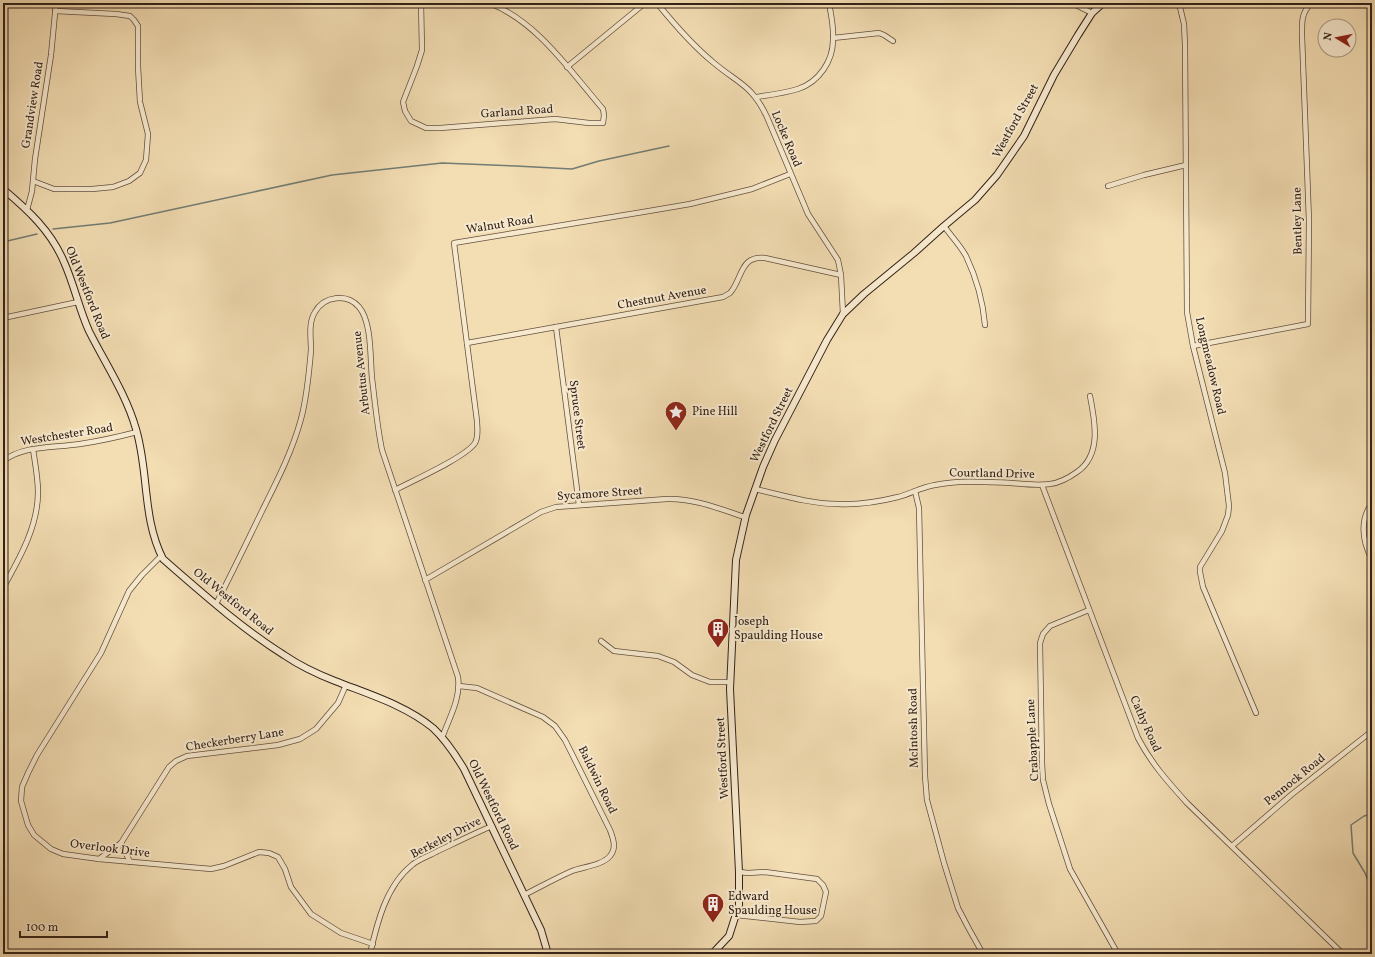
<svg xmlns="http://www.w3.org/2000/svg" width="1375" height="957" font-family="Vollkorn,serif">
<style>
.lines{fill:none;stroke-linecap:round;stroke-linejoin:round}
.stream{stroke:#727d74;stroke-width:1.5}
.street-casing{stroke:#62503f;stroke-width:6}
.secondary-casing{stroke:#322118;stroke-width:8}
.street{stroke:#f7e9ce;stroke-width:4.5}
.secondary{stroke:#f7e9ce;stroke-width:6}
.labels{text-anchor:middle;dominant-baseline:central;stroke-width:4;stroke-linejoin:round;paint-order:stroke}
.street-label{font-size:12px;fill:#322118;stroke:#f7e9ce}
.poi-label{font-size:12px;fill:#322118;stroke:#f7e9ce;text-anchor:start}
</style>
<rect width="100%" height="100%" fill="#f3ddb3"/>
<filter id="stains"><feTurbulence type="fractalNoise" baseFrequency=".005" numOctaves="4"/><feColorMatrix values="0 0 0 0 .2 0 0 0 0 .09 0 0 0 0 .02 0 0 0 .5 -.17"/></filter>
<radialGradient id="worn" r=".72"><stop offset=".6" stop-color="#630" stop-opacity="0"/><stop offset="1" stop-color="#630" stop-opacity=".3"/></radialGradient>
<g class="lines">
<g class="stream">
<polyline points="53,229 110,223 332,175 442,163 516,166 572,169 599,161 669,146"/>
<polyline points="3,242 37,234"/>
<polyline points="1372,814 1364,816 1351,825 1353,853 1365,873 1372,891"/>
</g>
<g class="street-casing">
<g id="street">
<path d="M421 3 422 50 417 66 403 102 405 111 411 121 426 128H440L555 119 589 123H603L604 115 603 109C570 71 537 21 489 3"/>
<path d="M657 3C674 24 693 46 714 63 739 84 752 85 767 117L808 214 838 260 841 275 843 314"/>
<polyline points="1072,3 1092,13"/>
<polyline points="1179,3 1184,24 1185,45 1187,312 1193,346 1225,473 1229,506 1228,515 1222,531 1200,567 1200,572 1203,587 1256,713"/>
<polyline points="833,38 879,33 884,35 893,41"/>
<polyline points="567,67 645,3"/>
<path d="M756 97C770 95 785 93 798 89 819 82 833 61 833 40 834 27 831 15 829 3"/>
<polyline points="33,181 54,189 92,189 113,187 129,181 140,173 146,160 148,134 140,102 138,67 138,26 134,20 130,16 116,14 55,11"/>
<polyline points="1108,186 1144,175 1186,165"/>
<polyline points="27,210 32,191 35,159 51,55 56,3"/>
<path d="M944 226C951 236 960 245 966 256 976 277 983 302 985 325"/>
<polyline points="3,318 78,302"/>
<polyline points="556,327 579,505"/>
<path d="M467 343 723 297 730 293 733 289C743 273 742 256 765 258L841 275"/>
<path d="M1193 346 1308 324 1309 221 1302 36C1302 22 1301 14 1311 3"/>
<path d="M3 461C24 445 54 448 80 444 100 441 118 437 137 432"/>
<path d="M1042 485 1138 738C1151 763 1168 782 1187 803L1343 954"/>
<path d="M755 489C781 495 811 504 838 504 858 505 878 502 898 497 910 494 922 487 935 485 959 480 986 482 1011 483 1023 484 1037 486 1050 484 1059 483 1070 477 1077 472 1102 455 1095 421 1090 396"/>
<path d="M395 490C412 481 466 457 475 443 479 436 477 428 477 421L454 243 643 212 690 204 752 189 790 174"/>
<polyline points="915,491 919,508 925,776 927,800 944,863 958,908 969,929 983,954"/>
<path d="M1372 503C1359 521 1363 542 1372 560"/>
<polyline points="161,556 142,575 129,591 101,653 37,755 28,773 22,787 21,801 28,825 34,835 51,849 63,854 99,859 211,869 224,866 259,852 269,853 278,857 285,869 291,887 311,914 341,933 373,944"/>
<path d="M425 580 541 512 556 507 667 499C694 498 720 509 745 517"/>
<path d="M3 588C19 559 38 527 38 492 38 478 35 463 33 449"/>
<path d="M216 604C232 573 247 542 262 511 277 481 292 452 301 419 307 397 309 374 311 350 311 338 308 323 315 312 324 296 347 293 359 307 372 322 370 358 372 378 375 402 377 426 382 450L458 677C461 699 449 718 442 738"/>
<polyline points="1089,610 1050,626 1043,634 1040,643 1042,764 1043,780 1049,804 1070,869 1118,954"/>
<polyline points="601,641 614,651 658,656 674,662 692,675 710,682 731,682"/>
<path d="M459 686 477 688 543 717 555 726 565 740 610 830C613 838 617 848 610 856 603 865 583 867 572 871 556 878 540 887 524 895"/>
<polyline points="121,843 130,862"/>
<polyline points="1232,846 1291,795 1372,731"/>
<polyline points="99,859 121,843 169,767 176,761 187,756 278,745 300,739 316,729 338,703 346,685"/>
<polyline points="736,915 800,922 816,921 821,916 826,892 823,885 817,879 765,872 748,873 739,872"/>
<path d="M370 954C377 923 386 886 412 865 419 859 429 856 436 852 455 843 473 834 492 826"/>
</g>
</g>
<g class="secondary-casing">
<g id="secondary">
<path d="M3 189C28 210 51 231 64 262 74 284 79 309 89 331 105 363 126 394 136 429 149 472 142 518 163 559 201 592 241 628 284 655 300 666 317 674 335 681 368 694 405 705 433 728 446 740 455 754 464 769L541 930 548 954"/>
<polyline points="712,954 729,936 739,905 739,872 730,689 736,560 746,515 763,467 775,440 827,340 843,314 864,294 914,253 944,226 975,200 997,175 1024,136 1054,75 1078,35 1092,13 1103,3"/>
</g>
</g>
<use href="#street" class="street"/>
<use href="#secondary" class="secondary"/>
</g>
<defs>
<g id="sight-pin" transform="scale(1.15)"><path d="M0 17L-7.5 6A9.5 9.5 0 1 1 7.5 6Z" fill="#8f2418" stroke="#f7e9ce"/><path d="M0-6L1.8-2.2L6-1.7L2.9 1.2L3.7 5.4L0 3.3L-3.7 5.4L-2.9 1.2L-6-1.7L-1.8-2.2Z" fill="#fff"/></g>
<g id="building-pin" transform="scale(1.15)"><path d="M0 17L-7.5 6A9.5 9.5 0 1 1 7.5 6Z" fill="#8f2418" stroke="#f7e9ce"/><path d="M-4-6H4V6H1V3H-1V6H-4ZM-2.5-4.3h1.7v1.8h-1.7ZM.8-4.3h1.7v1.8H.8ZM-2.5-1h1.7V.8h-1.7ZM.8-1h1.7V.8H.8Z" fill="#fff"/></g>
</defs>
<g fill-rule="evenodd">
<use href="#sight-pin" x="676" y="412"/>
<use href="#building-pin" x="718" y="629"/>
<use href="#building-pin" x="713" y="904"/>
</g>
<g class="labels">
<g class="street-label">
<text transform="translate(33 105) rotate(-81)">Grandview Road</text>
<text transform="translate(517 112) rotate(-4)">Garland Road</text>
<text transform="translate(1016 121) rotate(-61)">Westford Street</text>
<text transform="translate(786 139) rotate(67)">Locke Road</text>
<text transform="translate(1298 221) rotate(-91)">Bentley Lane</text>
<text transform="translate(500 225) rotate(-9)">Walnut Road</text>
<text transform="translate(87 293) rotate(68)">Old Westford Road</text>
<text transform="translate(662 298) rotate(-10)">Chestnut Avenue</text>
<text transform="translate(1210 366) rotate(77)">Longmeadow Road</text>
<text transform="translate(362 373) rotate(-96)">Arbutus Avenue</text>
<text transform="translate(577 415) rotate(83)">Spruce Street</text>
<text transform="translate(772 425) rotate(-64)">Westford Street</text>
<text transform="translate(67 435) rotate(-9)">Westchester Road</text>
<text transform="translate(992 474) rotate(1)">Courtland Drive</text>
<text transform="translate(600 494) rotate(-4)">Sycamore Street</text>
<text transform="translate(233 602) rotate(39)">Old Westford Road</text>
<text transform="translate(1145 724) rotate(66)">Cathy Road</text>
<text transform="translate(914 728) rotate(-91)">McIntosh Road</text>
<text transform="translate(235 740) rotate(-9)">Checkerberry Lane</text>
<text transform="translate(1033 740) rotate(-93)">Crabapple Lane</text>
<text transform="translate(723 758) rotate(-93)">Westford Street</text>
<text transform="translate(597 780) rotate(64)">Baldwin Road</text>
<text transform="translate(1295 780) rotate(-39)">Pennock Road</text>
<text transform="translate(493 805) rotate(64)">Old Westford Road</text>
<text transform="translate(446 838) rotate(-27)">Berkeley Drive</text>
<text transform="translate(110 849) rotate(7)">Overlook Drive</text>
</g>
<g class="poi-label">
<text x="692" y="412">Pine Hill</text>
<text x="734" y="622">Joseph<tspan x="734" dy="14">Spaulding House</tspan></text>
<text x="728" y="897">Edward<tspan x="728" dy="14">Spaulding House</tspan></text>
</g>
</g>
<rect width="1375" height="957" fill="none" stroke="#f3ddb3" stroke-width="16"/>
<rect x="4" y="4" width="1367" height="949" fill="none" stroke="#322118" stroke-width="2"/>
<rect x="8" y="8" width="1359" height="941" fill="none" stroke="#322118"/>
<g transform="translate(1337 38) rotate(280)"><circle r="19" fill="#f7e9ce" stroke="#a89985"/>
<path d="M0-3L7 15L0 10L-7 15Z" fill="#8f2418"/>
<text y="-6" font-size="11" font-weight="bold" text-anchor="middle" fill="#322118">N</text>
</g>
<path d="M20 931v6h87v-6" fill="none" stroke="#322118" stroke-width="2"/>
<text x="26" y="931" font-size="12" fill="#322118" stroke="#f7e9ce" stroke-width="3" paint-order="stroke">100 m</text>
<rect width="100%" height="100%" filter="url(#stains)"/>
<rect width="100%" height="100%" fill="url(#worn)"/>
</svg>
